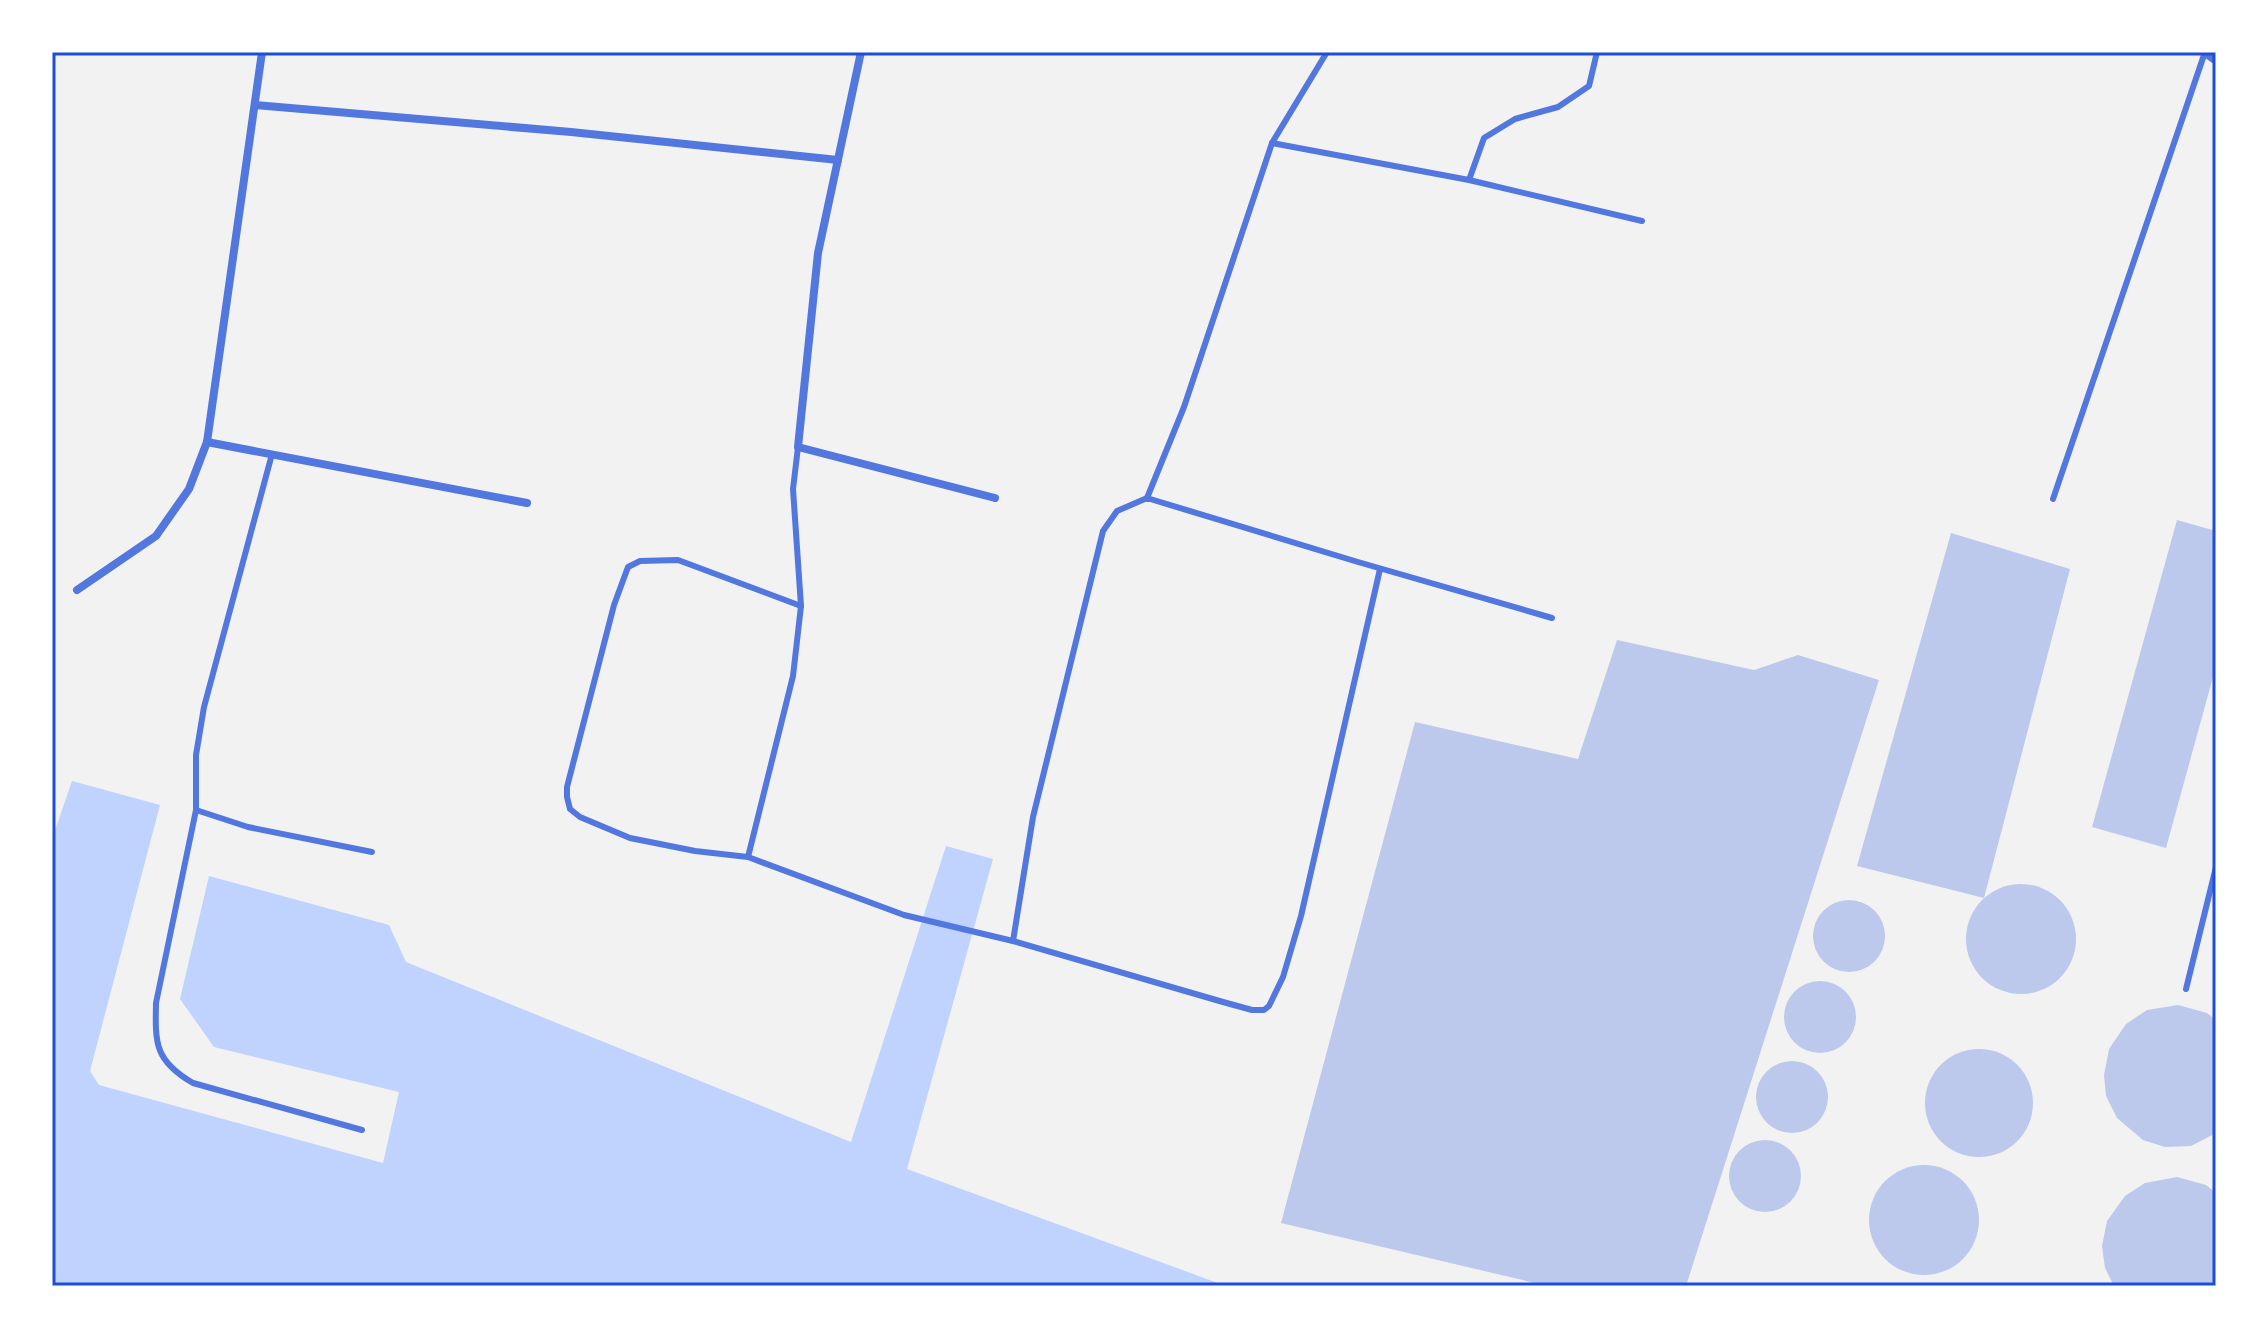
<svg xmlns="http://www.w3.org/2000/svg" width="2268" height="1338" font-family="Ubuntu,sans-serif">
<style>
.water{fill:#bfd3fe}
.building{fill:#bdc9ec}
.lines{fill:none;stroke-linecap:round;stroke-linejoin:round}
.service{stroke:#5277de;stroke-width:6}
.minor{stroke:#5277de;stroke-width:8}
.tertiary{stroke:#5277de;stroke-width:14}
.neatline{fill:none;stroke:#1d4ed8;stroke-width:3}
</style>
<rect width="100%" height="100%" fill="#f2f2f2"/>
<polygon class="water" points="72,781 160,805 90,1071 99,1085 383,1163 399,1092 214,1047 180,999 209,876 389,925 406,962 851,1142 946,846 993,859 907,1169 1226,1286 52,1286 52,839"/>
<g class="building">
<polygon points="2177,520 2216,531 2216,666 2166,848 2092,827"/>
<polygon points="1951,533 2070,569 1984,898 1857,866"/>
<polygon points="1617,640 1754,670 1798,655 1879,680 1686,1286 1534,1286 1535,1283 1281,1223 1415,722 1578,759"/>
<circle cx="2021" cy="939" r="55"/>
<circle cx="1849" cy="936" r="36"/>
<circle cx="1820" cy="1017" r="36"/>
<polygon points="2178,1005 2207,1013 2216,1020 2216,1133 2191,1146 2165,1147 2143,1140 2117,1118 2106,1096 2104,1075 2109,1049 2126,1024 2147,1010"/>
<circle cx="1979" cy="1103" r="54"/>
<circle cx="1792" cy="1097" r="36"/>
<circle cx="1765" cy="1176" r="36"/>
<circle cx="1924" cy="1220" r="55"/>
<polygon points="2177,1177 2206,1185 2216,1193 2216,1286 2114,1286 2105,1268 2102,1246 2107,1221 2125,1196 2145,1183"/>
</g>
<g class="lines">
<g class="service">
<polyline points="1272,143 1469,180 1484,138 1515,119 1558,107 1589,86 1597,52"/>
<polyline points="1469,180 1642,221"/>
<polyline points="272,454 204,707 196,755 196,810 248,827 372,852"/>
<polyline points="1147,498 1184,407 1272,143 1327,52"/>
<polyline points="2053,499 2205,52"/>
<polyline points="801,606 678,560 640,561 628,567 614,605 567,787 567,797 570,809 580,817 630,838 695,851 748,857 904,915 1013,941 1223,1002 1252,1010 1264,1010 1269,1006 1283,977 1301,916 1380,569"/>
<path d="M196 810 156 1003C155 1044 155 1061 193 1083L362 1130"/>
<polyline points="748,857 793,676 801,606 793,489 798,447"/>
<polyline points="1013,941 1033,817 1103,531 1117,511 1147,498 1358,562 1552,618"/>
<polyline points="2186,989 2216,867"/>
</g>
<g class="minor">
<polyline points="861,52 818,253 798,447 995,498"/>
<polyline points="255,105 571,132 838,160"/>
<polyline points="207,442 527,503"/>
<polyline points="77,590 156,536 189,489 207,442 262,52"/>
</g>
<polyline class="tertiary" points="2209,52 2216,57"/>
</g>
<rect width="2268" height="1338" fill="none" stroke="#ffffff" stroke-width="108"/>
<rect x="54" y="54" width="2160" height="1230" class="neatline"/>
</svg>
